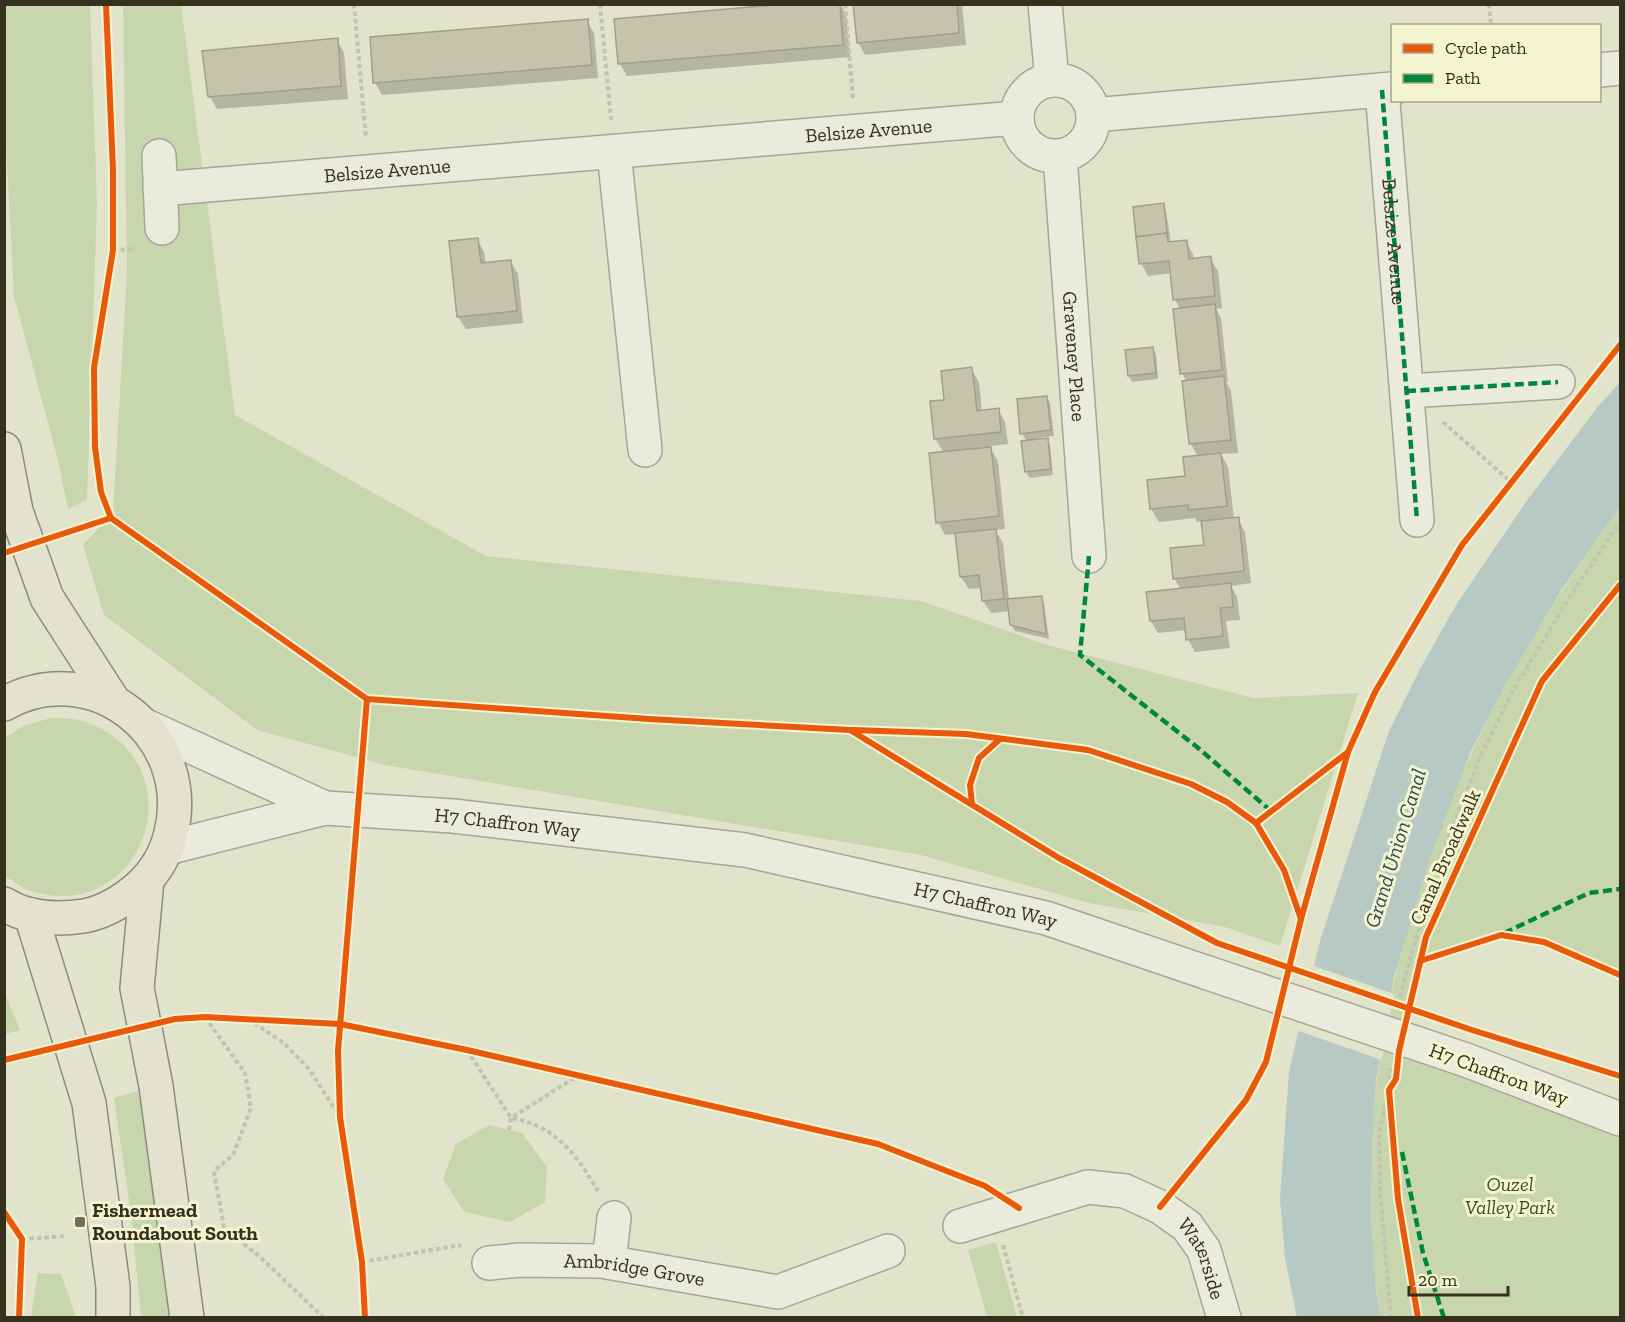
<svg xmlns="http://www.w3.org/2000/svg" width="1625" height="1322" font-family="'Zilla Slab',serif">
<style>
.green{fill:#c8d6ad}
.water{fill:#b6cac3}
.pier{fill:#e2e3cb}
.shadow{fill:#0003}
.building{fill:#c6c3ac;stroke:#a29f8a;stroke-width:1.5}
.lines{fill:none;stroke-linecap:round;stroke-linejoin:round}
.minor-casing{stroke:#a7a695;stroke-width:36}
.major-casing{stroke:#8d8c7b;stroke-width:36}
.path{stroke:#c3c2b3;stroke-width:4;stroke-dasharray:4.5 3;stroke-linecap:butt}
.minor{stroke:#eaebdc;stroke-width:33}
.major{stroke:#e2e2ce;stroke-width:33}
.minor-bridge-casing{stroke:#a7a695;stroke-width:36;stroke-linecap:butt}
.minor-bridge{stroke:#eaebdc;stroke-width:33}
.quiet{stroke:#00873e;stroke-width:4.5;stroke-dasharray:9 4.5;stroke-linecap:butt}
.cycleway-casing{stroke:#f4f4d0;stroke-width:10}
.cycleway{stroke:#e8590c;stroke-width:6}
.poi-dot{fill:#726f5a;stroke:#f4f4d0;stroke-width:2}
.labels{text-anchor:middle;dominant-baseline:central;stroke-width:6;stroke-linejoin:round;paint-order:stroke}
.street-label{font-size:20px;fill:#36311d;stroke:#f4f4d0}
.park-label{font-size:20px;font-style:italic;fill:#385224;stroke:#f4f4d0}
.poi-label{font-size:20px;font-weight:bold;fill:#36311d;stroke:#f4f4d0;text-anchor:start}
.water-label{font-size:21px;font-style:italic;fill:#2c4b55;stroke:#f4f4d0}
</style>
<rect width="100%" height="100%" fill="#e2e3cb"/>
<g class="green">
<polygon points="4,5 90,5 97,205 87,499 68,509 58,460 14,297 5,123"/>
<polygon points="123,5 181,5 235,415 486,556 921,601 1051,646 1254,698 1358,693 1280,946 1225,927 1089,903 921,855 385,765 257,730 104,615 83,545 113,513 127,272"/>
<path d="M1620 507V975L1544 942 1501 935 1420 961 1399 1051 1620 1119V1317L1381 1318C1344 1107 1405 875 1503 689 1536 625 1579 566 1620 507Z"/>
<path d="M51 718C61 719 74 718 83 721 202 761 144 930 28 890 20 887 12 880 5 876V738L23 726Z"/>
<polygon points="4,991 20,1030 5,1034 4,1034"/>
<polygon points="138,1091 158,1189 172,1317 141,1317 131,1214 114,1098"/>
<polygon points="489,1125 522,1133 547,1167 545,1202 510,1222 464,1212 443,1179 456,1144"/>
<polygon points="996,1242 1017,1317 987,1317 968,1250"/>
<polygon points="38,1273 61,1274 76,1317 31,1317"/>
</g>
<polygon class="water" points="1620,382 1620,507 1562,589 1504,687 1471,751 1430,858 1394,977 1376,1080 1372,1141 1371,1219 1376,1291 1381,1317 1297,1318 1285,1258 1280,1198 1289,1071 1320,941 1389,731 1421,667 1458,602 1528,499 1596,409"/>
<polygon class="pier" points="1311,965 1394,994 1382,1060 1296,1030"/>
<g class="shadow">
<polygon points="802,4 840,4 846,14 850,57 627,76 620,64"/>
<polygon points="860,4 962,4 966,45 865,55 858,42"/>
<polygon points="587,21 594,33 598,78 382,95 375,83"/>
<polygon points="337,40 344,53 348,99 217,109 210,97"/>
<polygon points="1163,205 1166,211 1171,243 1186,241 1193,254 1194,260 1210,258 1218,271 1222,308 1216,309 1221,318 1228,382 1226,382 1231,391 1238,453 1221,454 1228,467 1234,519 1238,519 1245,532 1251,583 1231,586 1237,597 1240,620 1226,621 1230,648 1195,652 1188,639 1187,630 1158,633 1151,621 1181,590 1174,578 1205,546 1203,521 1197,522 1195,518 1159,522 1151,509 1148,482 1186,477 1198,457 1191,444 1184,382 1187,382 1182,373 1180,309 1175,299 1172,273 1148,276 1141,263"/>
<polygon points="477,239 484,252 486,264 510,261 518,274 523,323 466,329 458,317"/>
<polygon points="1152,348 1156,354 1158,379 1132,382 1129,376 1126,351"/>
<polygon points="971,369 979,382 982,412 998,410 1005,422 1008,444 989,446 998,461 1005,529 995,530 1003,543 1009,600 1041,597 1044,603 1049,639 1015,631 1011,624 1010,611 991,613 983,601 982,588 969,589 961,577 957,534 945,535 938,522 944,453 935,438 946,401"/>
<polygon points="1047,397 1050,403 1054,436 1037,438 1038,441 1047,440 1050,446 1053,475 1030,478 1026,472 1027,442 1022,433"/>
</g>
<g class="building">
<polygon points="785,4 840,4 843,45 618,64 614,19"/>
<polygon points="853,4 957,4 959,33 857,43"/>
<polygon points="588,19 592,65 373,83 370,37"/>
<polygon points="338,38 341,86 208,97 202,51"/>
<polygon points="1164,203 1167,233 1136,237 1133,207"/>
<polygon points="1167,233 1168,242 1187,240 1189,259 1211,256 1215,296 1173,300 1169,261 1139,264 1136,237"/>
<polygon points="478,238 481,263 511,260 517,311 457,317 449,241"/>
<polygon points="1215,304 1222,370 1180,374 1173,309"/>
<polygon points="1153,347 1156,373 1128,376 1125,350"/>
<polygon points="972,367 977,411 999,408 1001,432 934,439 930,401 944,400 941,371"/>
<polygon points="1224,376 1231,440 1189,444 1182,381"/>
<polygon points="1047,396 1051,430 1020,434 1017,399"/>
<polygon points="1048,438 1051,469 1025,472 1021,441"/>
<polygon points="991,447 999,516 936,523 929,453"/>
<polygon points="1221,453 1227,506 1189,510 1188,505 1150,509 1147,480 1185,476 1183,457"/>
<polygon points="1239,517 1244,571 1173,579 1170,548 1204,545 1201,521"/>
<polygon points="996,529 1004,599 982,601 979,575 960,577 955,533"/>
<polygon points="1231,583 1233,607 1220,608 1223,636 1186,640 1184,618 1150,621 1146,592"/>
<polygon points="1042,596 1046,634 1010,625 1007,599"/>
</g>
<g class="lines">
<g class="minor-casing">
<g id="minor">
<polyline points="1045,4 1052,80"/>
<polyline points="1600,70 1620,68"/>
<circle cx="1055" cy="118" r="38"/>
<path id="s1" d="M1382 90 1417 520"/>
<polyline points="1093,115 1392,89"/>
<polyline points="614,152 645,450"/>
<polyline points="159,156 162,228"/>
<path id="s2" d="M1060 156 1089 556"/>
<path id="s3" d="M160 189 1017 118"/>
<polyline points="1407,391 1558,382"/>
<polyline points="146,726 325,808"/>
<path id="s4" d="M167 848 325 808 453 816 745 850 1046 918 1208 973"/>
<polyline points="1466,1060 1620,1119"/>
<path id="s5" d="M960 1226 1088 1187 1125 1191 1160 1207 1187 1226 1204 1250 1224 1318"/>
<polyline points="609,1262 614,1218"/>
<path id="s6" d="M489 1263 520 1260 601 1261 778 1292 888 1251"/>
</g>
</g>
<g class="major-casing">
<g id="major">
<polyline points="4,449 16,511 47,598 114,702"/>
<path d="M4 704C93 654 195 735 171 833 166 854 156 872 139 887 123 901 105 912 84 916 57 920 28 919 4 904"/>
<polyline points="147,880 137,988 156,1086 187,1318"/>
<polyline points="31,915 89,1103 113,1287 113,1318"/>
</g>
</g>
<g class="path">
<polyline points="354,4 366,138"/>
<polyline points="600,4 611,120"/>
<polyline points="845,4 853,99"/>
<polyline points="1489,4 1491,26"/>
<polyline points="113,250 135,249"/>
<polyline points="1443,422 1512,483"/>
<polyline points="1398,1004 1434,873 1482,753 1514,689 1571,595 1620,522"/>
<polyline points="205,1017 245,1073 251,1108 233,1155 214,1171 224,1228 260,1257 324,1318"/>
<polyline points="248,1019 284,1043 309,1069 340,1117"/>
<path d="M467 1050 511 1118C556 1126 576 1154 598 1191"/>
<polyline points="1390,1068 1389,1090 1379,1133 1380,1191 1391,1318"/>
<polyline points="509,1130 511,1118 579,1075"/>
<polyline points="22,1239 66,1236"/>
<polyline points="1003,1245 1023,1318"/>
<polyline points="362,1262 461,1245"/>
</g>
<use href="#minor" class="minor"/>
<use href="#major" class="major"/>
<g class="minor-bridge-casing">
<polyline id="minor-bridge" points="1208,973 1466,1060"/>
</g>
<use href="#minor-bridge" class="minor-bridge"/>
<g class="quiet">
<polyline points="1382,90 1417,520"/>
<polyline points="1407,391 1558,382"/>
<polyline points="1089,556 1080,655 1197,747 1271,811"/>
<polyline points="1504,933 1589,893 1620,889"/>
<polyline points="1402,1152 1423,1253 1444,1318"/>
</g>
<g class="cycleway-casing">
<g id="cycleway">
<polyline points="111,518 367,699 649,719 850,730 1059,858 1217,943 1472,1030 1620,1076"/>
<polyline points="4,553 111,518 101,492 95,447 94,368 113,250 113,171 106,4"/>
<polyline points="853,730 966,734 1088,750 1191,784 1227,802 1256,823 1284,870 1301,919"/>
<polyline points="972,804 970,785 979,758 1000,739"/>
<polyline points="1256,823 1348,752"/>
<polyline points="1420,961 1501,935 1544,942 1620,975"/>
<polyline points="4,1060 175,1019 205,1017 340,1024 467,1050 878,1144 985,1186 1019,1208"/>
<polyline points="1160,1207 1246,1100 1266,1062 1301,919 1348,752 1375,692 1462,545 1620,345"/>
<polyline points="4,1212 22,1239 19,1318"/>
<polyline points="365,1318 362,1262 340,1117 338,1051 367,699"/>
<polyline points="1418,1318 1398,1199 1389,1090 1396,1079 1399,1051 1426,937 1542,681 1620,585"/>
</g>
</g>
<use href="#cycleway" class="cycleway"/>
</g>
<rect class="poi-dot" x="74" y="1216" width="12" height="12" rx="3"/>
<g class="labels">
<g class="street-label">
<text stroke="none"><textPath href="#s3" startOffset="711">Belsize Avenue</textPath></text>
<text stroke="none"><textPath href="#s3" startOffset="228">Belsize Avenue</textPath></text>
<text stroke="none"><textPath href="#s1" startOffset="152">Belsize Avenue</textPath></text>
<text stroke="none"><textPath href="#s2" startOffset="201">Graveney Place</textPath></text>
<text stroke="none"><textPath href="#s4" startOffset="346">H7 Chaffron Way</textPath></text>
<text transform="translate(1445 857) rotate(-66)">Canal Broadwalk</text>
<text stroke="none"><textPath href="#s4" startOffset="832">H7 Chaffron Way</textPath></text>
<text transform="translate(1499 1074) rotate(20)">H7 Chaffron Way</text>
<text stroke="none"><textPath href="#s5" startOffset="279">Waterside</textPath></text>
<text stroke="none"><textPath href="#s6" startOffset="146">Ambridge Grove</textPath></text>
</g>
<g class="park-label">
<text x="1510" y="1184">Ouzel<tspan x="1510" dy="23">Valley Park</tspan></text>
</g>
<g class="poi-label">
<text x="92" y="1210">Fishermead<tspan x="92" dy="23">Roundabout South</tspan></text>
</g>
<g class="water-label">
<text transform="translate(1395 848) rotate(-73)">Grand Union Canal</text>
</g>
</g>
<rect width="1625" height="1322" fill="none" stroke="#36311d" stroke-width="12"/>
<rect x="1391" y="24" width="210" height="78" fill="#f4f4d0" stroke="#a8a688" stroke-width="1.5"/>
<rect x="1403" y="44" width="30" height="9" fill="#e8590c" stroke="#a8a688" stroke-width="1.5"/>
<text x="1445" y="54" font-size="18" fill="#36311d">Cycle path</text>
<rect x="1403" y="74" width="30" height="9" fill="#00873e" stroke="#a8a688" stroke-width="1.5"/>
<text x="1445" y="84" font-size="18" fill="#36311d">Path</text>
<path d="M1409 1286v9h99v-9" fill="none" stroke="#36311d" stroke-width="3"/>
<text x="1418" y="1286" font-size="18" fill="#36311d" stroke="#f4f4d0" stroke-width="4.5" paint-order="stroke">20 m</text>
</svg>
